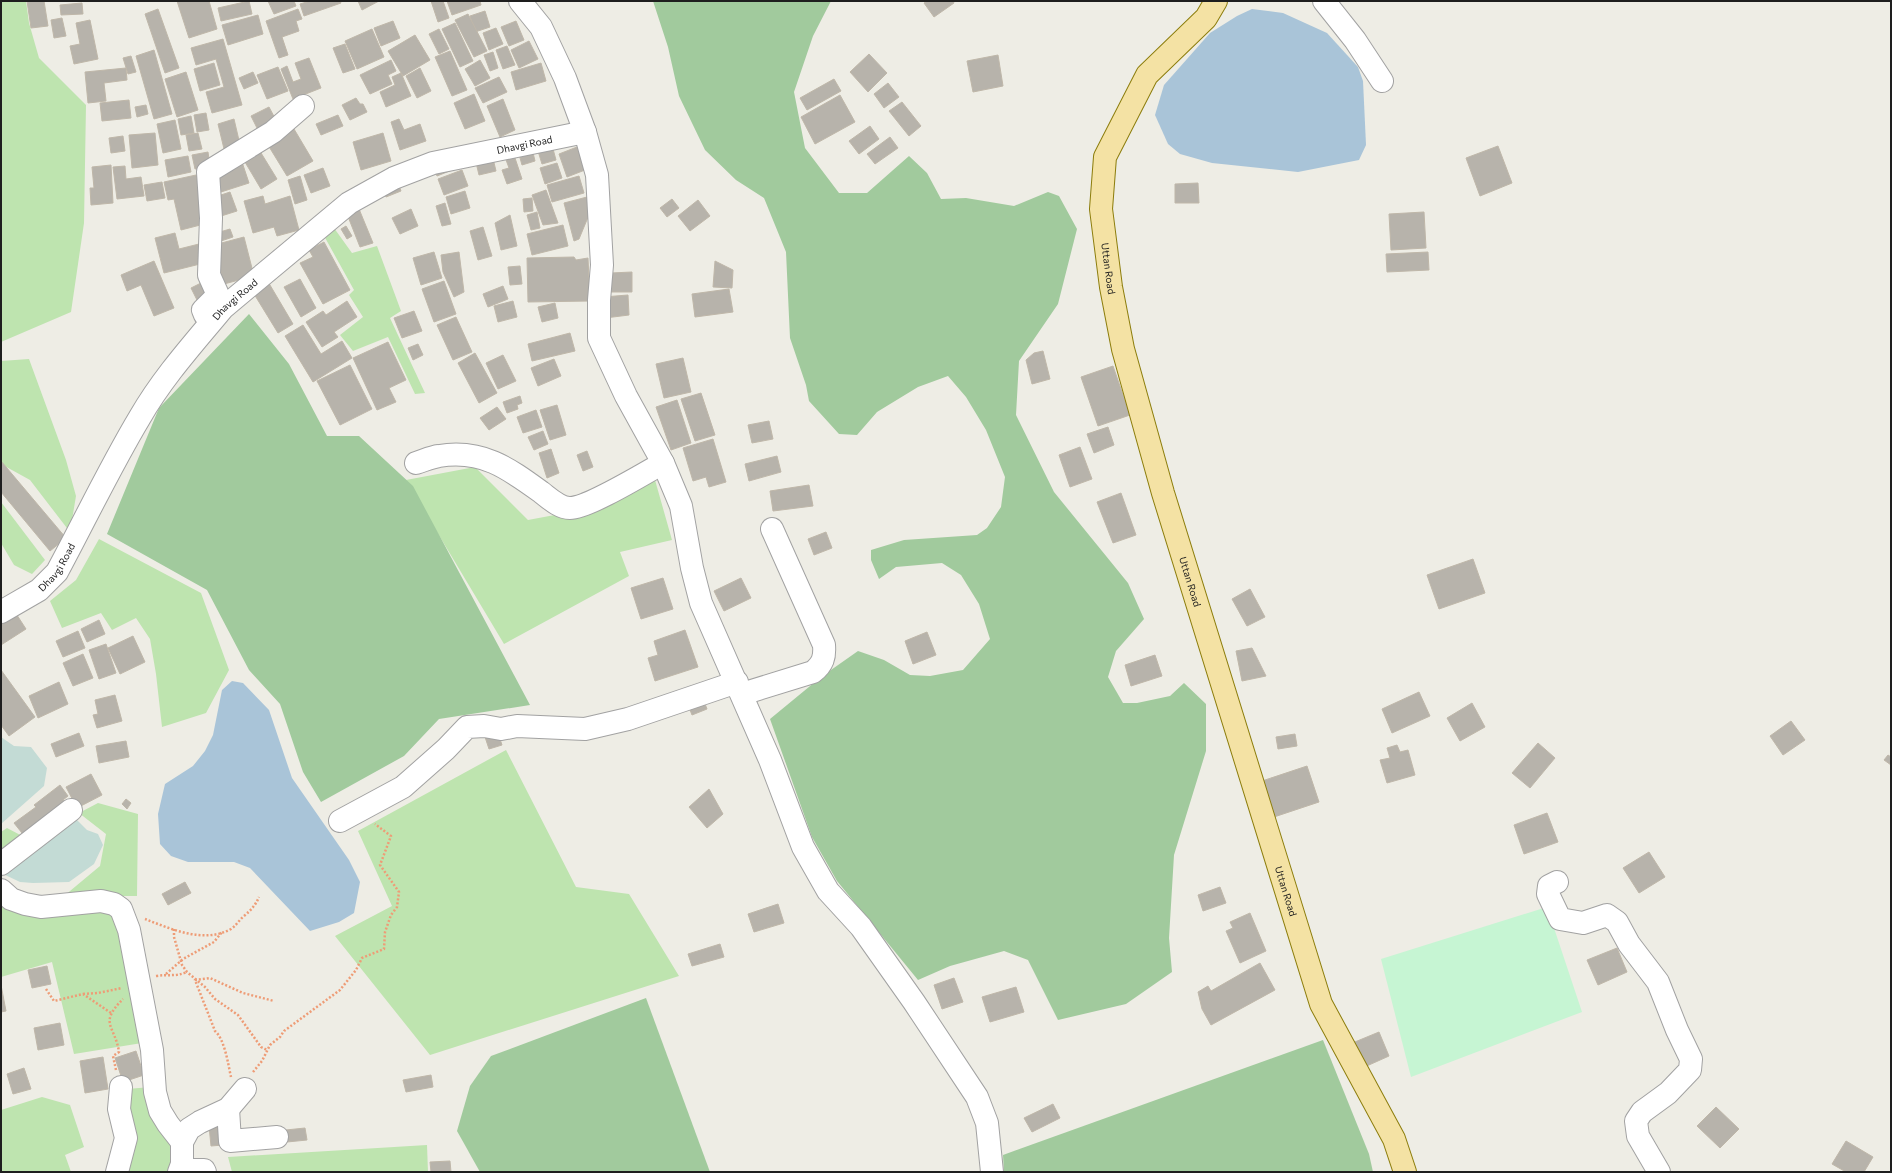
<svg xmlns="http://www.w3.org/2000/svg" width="1892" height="1173" font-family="Commissioner,sans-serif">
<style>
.grass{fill:#bee4af}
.forest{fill:#a1ca9d}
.wetland{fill:#c3dbd5}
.park{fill:#c6f5d3}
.water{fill:#a9c4d8}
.building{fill:#b7b3ab;stroke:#bfb7a9}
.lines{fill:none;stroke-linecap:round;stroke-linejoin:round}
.minor-casing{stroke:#a2a2a2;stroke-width:24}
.major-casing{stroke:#8c7d0c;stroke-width:24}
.path{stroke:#ee9c76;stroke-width:2.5;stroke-dasharray:2 2;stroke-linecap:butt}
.minor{stroke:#fff;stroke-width:22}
.major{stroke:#f4e2a4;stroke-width:22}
.labels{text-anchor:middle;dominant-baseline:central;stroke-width:3;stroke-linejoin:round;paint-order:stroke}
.street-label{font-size:10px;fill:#1e1e1e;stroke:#fff}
</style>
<rect width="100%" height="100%" fill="#eeede5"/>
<g class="grass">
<polygon points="1,1 26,1 29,23 39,58 86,105 84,223 71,312 1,342"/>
<polygon points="334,228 352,253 377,246 401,311 390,318 425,393 415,394 388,337 353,351 340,335 363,317 349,295 354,290 323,234"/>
<polygon points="29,359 66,460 76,496 70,532 30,480 1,464 1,361"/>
<polygon points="475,467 528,520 576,511 655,480 672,540 620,552 629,576 504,644 406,480"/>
<polygon points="1,502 45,560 32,574 14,565 1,543"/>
<polygon points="99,539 201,593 229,670 206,713 162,727 156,674 150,639 136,618 112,630 101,613 62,628 50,601 76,580"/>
<polygon points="506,750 576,887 629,894 679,976 430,1055 335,936 392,906 358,831"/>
<polygon points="98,803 138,814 137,896 64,896 100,866 106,834 79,813"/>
<polygon points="7,828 26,838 1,856 1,832"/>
<polygon points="1,898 114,912 142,1043 74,1054 52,962 1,977"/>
<polygon points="151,1087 175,1142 174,1172 127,1172 135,1138 127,1089"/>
<polygon points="42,1097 70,1105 84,1147 65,1155 71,1172 1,1172 1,1110"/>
<polygon points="427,1145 428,1172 232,1172 228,1157"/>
</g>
<g class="forest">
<polygon points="653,1 831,1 813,36 794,92 805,148 839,193 867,193 909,156 927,173 941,199 966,198 1014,206 1048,192 1059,196 1077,229 1058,304 1019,361 1016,415 1054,492 1128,583 1144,619 1116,651 1108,677 1123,703 1137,703 1170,696 1184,683 1206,704 1206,751 1174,855 1169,938 1172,972 1126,1004 1058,1020 1028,960 1004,951 950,966 918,980 837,881 812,837 770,719 821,677 858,651 884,660 910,675 930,676 963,670 990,639 979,604 961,575 942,563 896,567 879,579 871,560 871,550 904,540 977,535 987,528 1001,507 1005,477 986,430 966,397 948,376 918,387 877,412 857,435 839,434 809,401 806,385 790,338 786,252 764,198 736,180 705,150 679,96 668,47"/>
<polygon points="249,314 289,364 327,436 359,436 413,486 530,705 439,719 404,756 321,802 303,772 280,704 249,670 207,590 107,534 159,408"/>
<polygon points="646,998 710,1172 480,1172 457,1131 470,1086 491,1056"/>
<polygon points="1323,1040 1369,1154 1373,1172 1004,1172 1003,1155"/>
</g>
<g class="wetland">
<polygon points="1,737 14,746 31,747 47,768 44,786 1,824"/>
<polygon points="72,815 87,830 98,834 103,845 94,864 69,882 33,883 20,882 1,873"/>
</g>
<polygon class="park" points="1547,907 1582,1012 1411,1077 1381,959"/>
<g class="water">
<polygon points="1252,9 1283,13 1327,33 1358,67 1363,81 1366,145 1359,160 1298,172 1212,163 1180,154 1168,144 1155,115 1164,85 1210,33 1237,16"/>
<polygon points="232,681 243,683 269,710 292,778 349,860 360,882 354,913 339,922 310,931 250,868 234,862 188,862 171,856 160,844 158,814 165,784 193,766 205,751 213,735 222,690"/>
</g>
<g class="building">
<polygon points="27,1 44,1 48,26 31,28"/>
<polygon points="177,1 209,1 217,29 189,38"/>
<polygon points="249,1 252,14 221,21 218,8"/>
<polygon points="268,1 294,1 296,6 274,14"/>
<polygon points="310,1 340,1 341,3 304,16 300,4"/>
<polygon points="358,1 379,1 362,10"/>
<polygon points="431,1 443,1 449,18 438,22"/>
<polygon points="447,1 480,1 481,5 452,15"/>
<polygon points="927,1 953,1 954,3 934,17 924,3"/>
<polygon points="82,3 83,14 61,15 60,5"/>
<polygon points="158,9 179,68 165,73 145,14"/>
<polygon points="298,9 302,19 296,21 299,31 282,37 288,55 279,58 266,21"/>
<polygon points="485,11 490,27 475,32 470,16"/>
<polygon points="468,14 487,51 474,57 455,20"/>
<polygon points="258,15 263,34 228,45 222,25"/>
<polygon points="62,18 66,36 54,38 51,20"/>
<polygon points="90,20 98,59 74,64 70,46 80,44 76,23"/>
<polygon points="393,21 400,38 381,46 374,28"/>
<polygon points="516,21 524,40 509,46 501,27"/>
<polygon points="455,23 473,61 460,67 442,29"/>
<polygon points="496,28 503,44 489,50 483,33"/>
<polygon points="372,29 384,57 357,69 345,41"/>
<polygon points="439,29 449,49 439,54 429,34"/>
<polygon points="415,35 430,60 403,76 388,51"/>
<polygon points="223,39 242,105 212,113 206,92 224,87 216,59 196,65 191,48"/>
<polygon points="529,41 538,59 519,68 511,50"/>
<polygon points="345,44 355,69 343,73 333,48"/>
<polygon points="507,46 515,65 503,69 496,50"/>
<polygon points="154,50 172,114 154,119 136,56"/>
<polygon points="450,51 467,90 452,96 435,57"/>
<polygon points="493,52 498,68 490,71 484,55"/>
<polygon points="869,54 887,73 868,92 850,72"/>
<polygon points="998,55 1003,86 973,92 967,61"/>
<polygon points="131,56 136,72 128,74 123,58"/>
<polygon points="309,58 321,88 293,99 281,69 287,66 293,82 301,79 295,63"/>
<polygon points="391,60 396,71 388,75 392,84 370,94 360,75"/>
<polygon points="480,60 490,78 475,86 465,69"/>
<polygon points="214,63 220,85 200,91 194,69"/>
<polygon points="541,63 546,81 516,90 511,72"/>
<polygon points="278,67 288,91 267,99 257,75"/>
<polygon points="126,68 127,80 104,83 106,101 88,103 85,72"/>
<polygon points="420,68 431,91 417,98 406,76"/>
<polygon points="186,72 198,110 177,117 165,79"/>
<polygon points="253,72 258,83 244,89 239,78"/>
<polygon points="401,73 411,96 386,107 380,92 395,85 392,77"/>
<polygon points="499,77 507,92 483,103 475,88"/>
<polygon points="834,79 841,91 807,110 800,98"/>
<polygon points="888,83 899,97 884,108 874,94"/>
<polygon points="474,94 485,121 465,129 454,103"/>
<polygon points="840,95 855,122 815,144 801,117"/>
<polygon points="356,98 360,104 363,104 367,112 350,120 342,105"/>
<polygon points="503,99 515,130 500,137 487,106"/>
<polygon points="129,100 131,118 102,121 100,103"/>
<polygon points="902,102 921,126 909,136 889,111"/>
<polygon points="146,105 148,114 137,117 135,107"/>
<polygon points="269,107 278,124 260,134 251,116"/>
<polygon points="206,113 209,130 197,132 194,115"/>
<polygon points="338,115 343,126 321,135 316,124"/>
<polygon points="191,116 194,133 181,135 178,119"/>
<polygon points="234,119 241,149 225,153 218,124"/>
<polygon points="399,119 404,130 420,124 426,141 400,150 391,122"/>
<polygon points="175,120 181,149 163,153 157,124"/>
<polygon points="870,126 879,139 859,154 849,141"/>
<polygon points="294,129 313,161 287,176 268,145"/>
<polygon points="155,133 158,165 132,168 129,135"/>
<polygon points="198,133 202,149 189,151 186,135"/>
<polygon points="383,133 391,161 361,170 353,142"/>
<polygon points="549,134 556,160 542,164 534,138"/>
<polygon points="123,136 125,151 111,153 109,138"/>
<polygon points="529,136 535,161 522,165 515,140"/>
<polygon points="890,137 898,148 875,164 867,154"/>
<polygon points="510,143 522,179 507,184 502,170 509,168 501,146"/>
<polygon points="490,146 496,171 479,175 473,150"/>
<polygon points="1498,146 1512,183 1480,196 1466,158"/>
<polygon points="577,147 585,170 567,177 559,154"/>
<polygon points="258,148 277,179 261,189 242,157"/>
<polygon points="208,152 210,166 195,169 192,155"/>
<polygon points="188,156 191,172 168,177 165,160"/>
<polygon points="242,162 249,183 221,192 214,171"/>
<polygon points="450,163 452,170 437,176 434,169"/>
<polygon points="557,163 562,178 545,184 540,168"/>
<polygon points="111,165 113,203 91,205 90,188 94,188 92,167"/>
<polygon points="125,166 126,179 141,177 144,196 117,199 113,167"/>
<polygon points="323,168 330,186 311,193 304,175"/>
<polygon points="462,170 468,186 444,195 438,179"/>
<polygon points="196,175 208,223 181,230 174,199 168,200 164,182"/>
<polygon points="395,175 401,191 386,197 379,181"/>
<polygon points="300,176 307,200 295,204 288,180"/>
<polygon points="579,176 584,193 552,202 547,185"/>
<polygon points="162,182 165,198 147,201 144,185"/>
<polygon points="1198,183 1199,203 1175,203 1175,184"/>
<polygon points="546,190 558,223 543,225 532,195"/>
<polygon points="465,191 470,208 451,214 446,197"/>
<polygon points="230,192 237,211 218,217 212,198"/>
<polygon points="263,196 265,204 290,196 299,230 277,236 274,227 253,233 244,201"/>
<polygon points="587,197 591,210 579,239 574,241 564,203"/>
<polygon points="532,198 533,211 524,212 523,199"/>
<polygon points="672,199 679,208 667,217 660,208"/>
<polygon points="698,200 710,216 690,231 678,216"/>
<polygon points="445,203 451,224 442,226 436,206"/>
<polygon points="359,209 373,243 360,247 347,214"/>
<polygon points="411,209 418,226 400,234 392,218"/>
<polygon points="537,212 540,228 531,230 527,215"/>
<polygon points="1424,212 1426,248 1391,250 1389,214"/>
<polygon points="510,215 517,246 501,250 495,223"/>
<polygon points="563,225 568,246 532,255 527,234"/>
<polygon points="346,226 352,236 347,239 341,229"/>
<polygon points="483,227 492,256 478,260 470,231"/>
<polygon points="230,229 233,237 215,243 213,234"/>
<polygon points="175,233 179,249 203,243 208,262 164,273 155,238"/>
<polygon points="244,237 254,276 224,284 214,245"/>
<polygon points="324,242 350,290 323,304 300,263 313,257 309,250"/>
<polygon points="434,252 442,278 421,285 413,258"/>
<polygon points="459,252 464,292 454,297 443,272 441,255"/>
<polygon points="1428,252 1429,270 1387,272 1386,254"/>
<polygon points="574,257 576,260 588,258 590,301 528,302 527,258"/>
<polygon points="154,261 174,308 154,316 141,285 127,291 121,275"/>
<polygon points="715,261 733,270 732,288 713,287"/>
<polygon points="520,266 522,284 510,285 508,267"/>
<polygon points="632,272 632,292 611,292 611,273"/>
<polygon points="300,279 316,308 301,317 284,287"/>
<polygon points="267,280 293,324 278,333 251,289"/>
<polygon points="205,281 211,296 198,302 191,288"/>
<polygon points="444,281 456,314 434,322 422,289"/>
<polygon points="503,286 508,299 488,307 483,294"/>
<polygon points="729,289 733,312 695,317 692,294"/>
<polygon points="628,295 629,315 605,318 603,297"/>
<polygon points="347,301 357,317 334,332 338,337 322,347 306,322 323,311 326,315"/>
<polygon points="513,301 517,317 498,322 494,306"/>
<polygon points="555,303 558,318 542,322 538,307"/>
<polygon points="414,311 422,331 402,338 394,318"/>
<polygon points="456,317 472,352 453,360 437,325"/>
<polygon points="303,325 321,354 342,341 352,358 313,382 285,336"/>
<polygon points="570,333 575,351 532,361 528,344"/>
<polygon points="388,342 406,380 389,388 396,402 377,410 353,358"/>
<polygon points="418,344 423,355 413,360 408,348"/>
<polygon points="1043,351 1050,379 1032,384 1026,360 1034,353"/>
<polygon points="475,353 497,393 479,403 458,363"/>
<polygon points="503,355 516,381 498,389 486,363"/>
<polygon points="683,358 691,392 664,398 656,364"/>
<polygon points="554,359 561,376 538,386 531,368"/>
<polygon points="350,365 372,409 340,425 317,381"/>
<polygon points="1113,366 1130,415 1098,426 1081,377"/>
<polygon points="701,393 715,435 695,441 681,399"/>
<polygon points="520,396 522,403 517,405 518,409 507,413 503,402"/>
<polygon points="677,400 691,443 671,450 656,407"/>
<polygon points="557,405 566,435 550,440 540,410"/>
<polygon points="497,407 506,419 489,430 480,418"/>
<polygon points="536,410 542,427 523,433 517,417"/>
<polygon points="769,421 773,439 752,443 748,425"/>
<polygon points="1108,427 1114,445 1094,453 1087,434"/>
<polygon points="543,431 548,444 534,450 528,437"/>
<polygon points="713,439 726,482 709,487 706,477 693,481 683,448"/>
<polygon points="1080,447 1092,479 1070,487 1059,455"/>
<polygon points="551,449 559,473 547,478 539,453"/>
<polygon points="587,451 593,467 583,471 577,455"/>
<polygon points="777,456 781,472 749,481 745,464"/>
<polygon points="1,461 66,538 50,551 1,492"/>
<polygon points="809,485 813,506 773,511 770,491"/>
<polygon points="1121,493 1136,535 1113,543 1097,502"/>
<polygon points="826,532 832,548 814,555 808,539"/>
<polygon points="1473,559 1485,593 1439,609 1427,575"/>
<polygon points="663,578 673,609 641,619 631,588"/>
<polygon points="741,578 751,598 724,611 714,591"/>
<polygon points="1250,589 1265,617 1247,626 1232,599"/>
<polygon points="13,609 26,629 1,645 1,616"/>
<polygon points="99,620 105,634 87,642 81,629"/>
<polygon points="685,630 698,667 655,681 648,658 658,655 654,641"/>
<polygon points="78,631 85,648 63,657 56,641"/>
<polygon points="927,632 936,655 913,664 905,641"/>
<polygon points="133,636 145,662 120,674 108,648"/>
<polygon points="106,644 116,673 99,679 89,650"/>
<polygon points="1252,648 1266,676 1242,681 1236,651"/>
<polygon points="83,654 93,678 73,686 63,663"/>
<polygon points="1155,655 1162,676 1131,686 1125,665"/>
<polygon points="1,670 35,717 9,736 1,725"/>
<polygon points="59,682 68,704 38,718 29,696"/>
<polygon points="1419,692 1430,716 1392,733 1382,709"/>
<polygon points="115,695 122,721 97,728 93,715 98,714 95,700"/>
<polygon points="702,696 707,709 692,715 687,702"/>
<polygon points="1472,703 1485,727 1460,741 1447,718"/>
<polygon points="1791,721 1805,740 1783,755 1770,736"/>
<polygon points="79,733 84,746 56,757 51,744"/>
<polygon points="498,733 502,745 489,749 485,737"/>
<polygon points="1295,734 1297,746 1278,749 1276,737"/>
<polygon points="126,741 129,757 99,763 96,746"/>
<polygon points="1538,743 1555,758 1530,788 1512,773"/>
<polygon points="1397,745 1400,752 1408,750 1415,775 1387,783 1380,760 1390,758 1387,748"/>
<polygon points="1888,755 1891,757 1891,765 1884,760"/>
<polygon points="1307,766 1319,802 1274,817 1262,781"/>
<polygon points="91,774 102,795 77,808 66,787"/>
<polygon points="60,785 68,796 63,800 68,807 26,838 14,823 36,807 34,805"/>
<polygon points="709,789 723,814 707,828 689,807"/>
<polygon points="126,799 131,803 127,809 122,804"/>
<polygon points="1547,813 1558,842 1524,854 1514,825"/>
<polygon points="1649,852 1665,877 1639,893 1623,868"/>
<polygon points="185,882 191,893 168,905 162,894"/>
<polygon points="1220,887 1226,903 1203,911 1198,895"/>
<polygon points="778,904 784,923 754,932 748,914"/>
<polygon points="1250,913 1266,951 1240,963 1226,931 1233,928 1230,922"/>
<polygon points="720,944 724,957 692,966 688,954"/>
<polygon points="1617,948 1627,972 1598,985 1587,960"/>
<polygon points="1260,963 1275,990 1211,1025 1202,1009 1198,992 1208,986 1211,991"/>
<polygon points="47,966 51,984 32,988 28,970"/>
<polygon points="954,978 963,1002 942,1009 934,985"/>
<polygon points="1,985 6,1011 1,1012"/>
<polygon points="1016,987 1024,1012 990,1022 982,997"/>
<polygon points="60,1023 64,1045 38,1050 34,1028"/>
<polygon points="1379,1032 1389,1056 1360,1069 1350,1044"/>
<polygon points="136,1051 144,1075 123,1082 115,1058"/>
<polygon points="103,1057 108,1089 85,1093 80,1061"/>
<polygon points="24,1068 31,1089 13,1094 7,1074"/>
<polygon points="431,1075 433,1087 406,1092 403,1080"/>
<polygon points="1053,1104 1060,1118 1032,1132 1024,1118"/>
<polygon points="1716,1107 1739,1129 1720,1148 1697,1126"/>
<polygon points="222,1125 223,1145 211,1146 209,1126"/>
<polygon points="305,1128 307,1140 287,1142 286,1130"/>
<polygon points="1846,1141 1873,1157 1864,1172 1846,1172 1832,1164"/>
<polygon points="450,1161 451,1172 431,1172 430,1162"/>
</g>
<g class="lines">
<g class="minor-casing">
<g id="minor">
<polyline points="520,1 541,27 565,78 585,132 597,175 602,265 599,300 599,338 626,396 663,463 681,506 692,568 701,603 770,760 803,847 828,891 861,927 914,1002 977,1097 987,1123 992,1172"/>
<polyline points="1324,1 1355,40 1382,81"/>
<polyline points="205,315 203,310 218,295 209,275 211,218 208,172 273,132 303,106"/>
<path d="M416 463C423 461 431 457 439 456 482 449 508 468 541 492 549 498 559 508 570 508 588 508 645 473 663 463"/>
<path id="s1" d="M1 612 39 590 57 572C85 520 110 467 140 417 163 377 194 343 223 308L349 203 394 178 433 163 585 132"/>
<path d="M742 694 813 672C823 664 825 657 824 645L772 529"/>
<polyline points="340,821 403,787 446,749 467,727 484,726 501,729 517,726 585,729 628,719 737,682"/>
<polyline points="1,864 71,810"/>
<polyline points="1557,882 1549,886 1548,894 1560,919 1583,923 1607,915 1617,922 1629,944 1658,982 1677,1030 1691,1059 1690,1070 1668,1093 1642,1112 1636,1121 1638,1136 1659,1172"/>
<polyline points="1,890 11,899 25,904 41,907 101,901 114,904 121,909 129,930 152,1050 155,1092 160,1111 168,1124 182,1142 182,1164 179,1172"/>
<polyline points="228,1109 230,1141 277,1137"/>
<polyline points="182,1142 189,1129 200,1122 228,1109 245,1089"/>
<polyline points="117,1172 126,1138 119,1109 121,1087"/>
<polyline points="187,1172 191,1170 204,1170 205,1172"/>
</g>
</g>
<g class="major-casing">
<g id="major">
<path id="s2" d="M1216 1 1206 18 1147 75 1105 157 1101 209 1111 287 1123 349 1163 493 1321 1004 1394 1139 1405 1172"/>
</g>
</g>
<g class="path">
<path d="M145 919C171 929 204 944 231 929 236 926 239 920 244 916 251 910 255 906 259 897"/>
<polyline points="174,929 174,937 182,965 187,972 205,987 215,999 238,1015 261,1047 267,1050"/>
<polyline points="166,974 183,959 214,942 222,932"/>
<path d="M156 976C169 974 175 977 187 972"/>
<polyline points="46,989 54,1001 83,994 111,1013"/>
<polyline points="83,994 98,993 122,988"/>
<path d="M116 1070 113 1056 119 1052C115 1025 98 1024 123 999"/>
<polyline points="253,1072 262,1061 270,1045 280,1037 284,1031 340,990 356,970 362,958 384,949 385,932 391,915 397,907 399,892 380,865 391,836 375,824"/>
<path d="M231 1077C228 1064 225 1040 215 1031L195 980 210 978 243 993 274 1001"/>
</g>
<use href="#minor" class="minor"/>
<use href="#major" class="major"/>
</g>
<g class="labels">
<g class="street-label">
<text stroke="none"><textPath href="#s1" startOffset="733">Dhavgi Road</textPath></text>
<text stroke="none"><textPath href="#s2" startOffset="306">Uttan Road</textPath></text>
<text stroke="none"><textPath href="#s1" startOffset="397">Dhavgi Road</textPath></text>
<text stroke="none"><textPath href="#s1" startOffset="73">Dhavgi Road</textPath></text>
<text stroke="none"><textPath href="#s2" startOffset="630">Uttan Road</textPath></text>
<text stroke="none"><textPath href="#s2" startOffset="954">Uttan Road</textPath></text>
</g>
</g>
<rect width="1892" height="1173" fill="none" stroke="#1e1e1e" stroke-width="4"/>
</svg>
